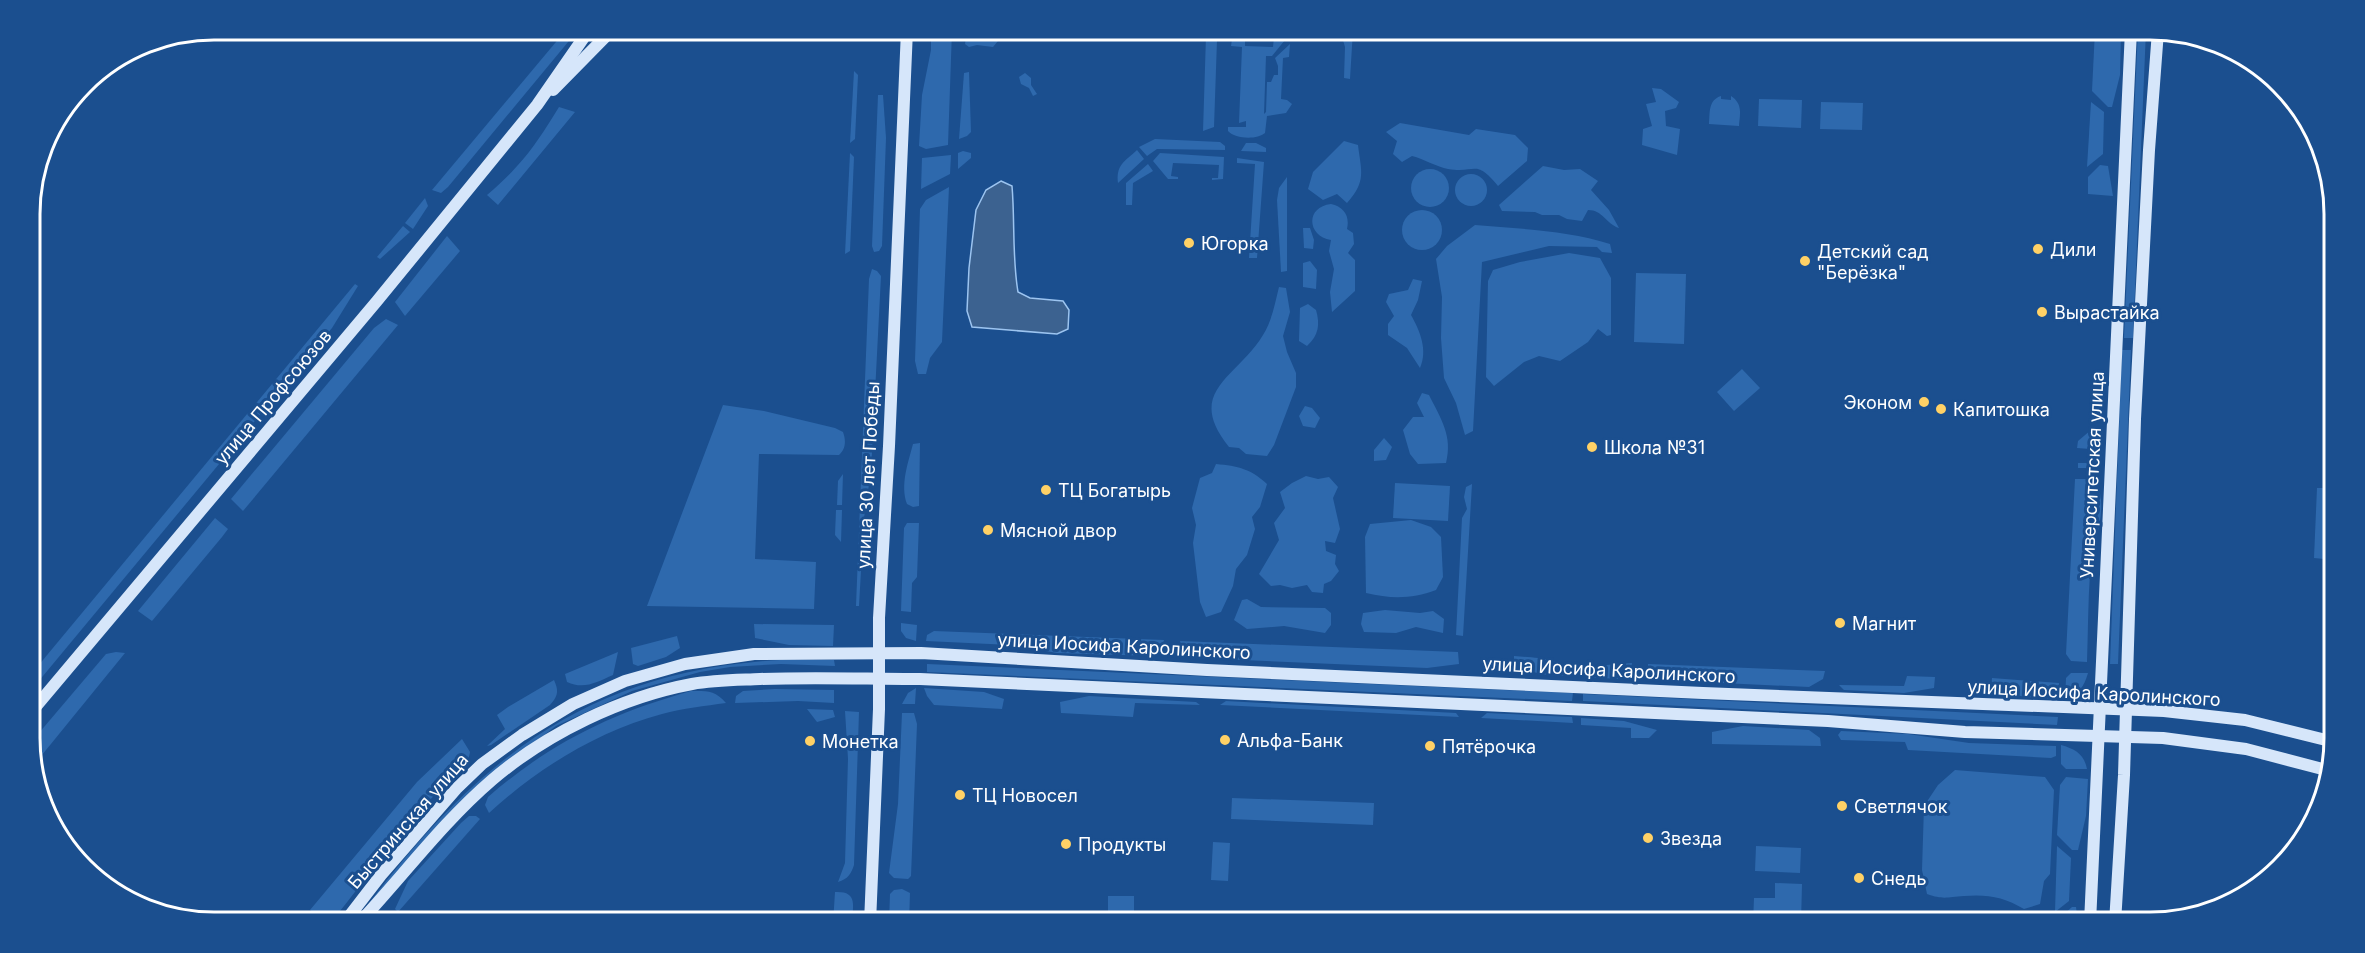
<svg xmlns="http://www.w3.org/2000/svg" width="2365" height="953" font-family="Inter,sans-serif">
<style>
.green{fill:#2e69ad}
.water{fill:#3c6290;stroke:#9cc4f0;stroke-width:1.5}
.lines{fill:none;stroke-linecap:round;stroke-linejoin:round}
.secondary{stroke:#d6e6fa;stroke-width:12}
.poi-dot{fill:#ffd166;stroke:#1b4f8f;stroke-width:2}
.labels{text-anchor:middle;dominant-baseline:central;stroke-width:6;stroke-linejoin:round;paint-order:stroke}
.poi-label{font-size:18px;fill:#fff;stroke:#1b4f8f;text-anchor:start}
.street-label{font-size:18px;fill:#fff;stroke:#1b4f8f}
.rim{fill:none;stroke:#fff;stroke-width:3}
</style>
<rect width="100%" height="100%" fill="#1b4f8f"/>
<g class="green">
<polygon points="566,30 578,30 448,187 441,193 432,190"/>
<polygon points="931,30 952,30 948,145 926,149 919,146 922,95 931,50"/>
<polygon points="967,30 1007,30 993,47 977,45 969,47 965,44"/>
<polygon points="1340,30 1353,30 1350,79 1344,78 1345,47"/>
<polygon points="2095,30 2121,30 2120,75 2112,107 2108,107 2092,91"/>
<polygon points="2138,30 2146,30 2133,338 2124,338"/>
<polygon points="1206,35 1213,36 1217,40 1214,127 1203,131"/>
<path d="M1240 35 1245 40V46L1273 47 1274 37H1281L1285 40 1272 56H1266L1264 114 1266 112 1267 82H1271L1274 75H1278V66L1275 58 1290 44 1289 57 1283 58 1281 99 1287 100 1292 104 1286 113 1267 116 1265 133C1257 140 1235 139 1228 131V127H1246V121L1239 123 1242 47 1231 46 1232 39Z"/>
<polygon points="854,71 858,75 855,139 850,143"/>
<polygon points="969,72 971,132 967,136 959,139 964,73"/>
<polygon points="1025,73 1031,78 1031,85 1037,94 1033,96 1029,88 1021,84 1019,77"/>
<polygon points="1652,88 1661,89 1679,102 1676,108 1665,111 1666,126 1680,129 1677,155 1642,145 1643,129 1652,126 1646,104 1656,102"/>
<polygon points="878,95 883,95 886,138 882,246 879,251 874,252 872,246"/>
<path d="M1721 96V99L1731 100V96C1743 104 1740 114 1739 126L1709 124C1710 113 1708 100 1721 96Z"/>
<polygon points="1759,99 1802,100 1801,128 1758,126"/>
<polygon points="1821,102 1863,103 1862,130 1820,129"/>
<polygon points="2091,102 2104,112 2103,154 2087,167"/>
<path d="M559 107 575 112 498 205 487 195C522 165 535 146 559 107Z"/>
<path d="M1400 123 1469 135 1476 129 1515 135 1528 148 1527 161 1498 186C1475 158 1476 174 1448 169 1437 167 1424 159 1412 156L1402 162 1393 154 1397 141 1386 132Z"/>
<polygon points="1155,139 1220,142 1225,146 1225,150 1157,149 1147,156 1139,147"/>
<path d="M1344 141 1358 145C1361 171 1367 181 1347 203L1337 194 1323 200 1308 189 1313 172Z"/>
<polygon points="1246,143 1256,143 1266,148 1266,152 1241,151"/>
<path d="M1137 150 1144 159 1118 183C1116 165 1124 162 1137 150Z"/>
<polygon points="963,151 971,153 971,158 958,169 958,153"/>
<polygon points="850,153 854,157 850,251 845,254"/>
<polygon points="1160,153 1224,157 1223,179 1212,180 1212,178 1218,178 1219,165 1173,163 1171,176 1178,177 1178,179 1168,179 1153,161"/>
<polygon points="951,155 950,174 921,189 922,158"/>
<polygon points="1237,158 1264,162 1257,258 1249,258 1255,164 1237,163"/>
<polygon points="1148,164 1153,171 1133,183 1132,205 1126,205 1126,183"/>
<polygon points="2100,165 2108,166 2113,196 2088,194 2088,177"/>
<path d="M1543 166 1564 170 1580 169 1598 181 1591 190 1609 210 1619 228C1606 224 1603 210 1588 210L1582 221 1567 219 1559 215H1542L1535 212 1502 211 1499 205Z"/>
<circle cx="1430" cy="188" r="19"/>
<circle cx="1471" cy="190" r="16"/>
<polygon points="1287,177 1287,271 1281,272 1277,200 1279,188"/>
<polygon points="949,187 942,342 930,358 926,374 918,374 915,361 920,209 926,200"/>
<polygon points="425,198 428,206 413,229 405,223"/>
<path d="M1331 204C1344 207 1350 216 1347 229L1353 233 1354 244 1348 253 1355 260V291L1332 312 1330 292 1334 269 1329 251 1331 240C1307 236 1305 207 1331 204Z"/>
<circle cx="1422" cy="230" r="20"/>
<path d="M1475 225C1520 229 1567 230 1610 244L1612 253 1602 252 1597 247 1549 246 1482 262 1473 431 1465 435 1456 403 1444 378 1441 338 1442 297 1436 259 1447 246Z"/>
<polygon points="403,226 410,232 380,259 377,257"/>
<polygon points="1303,228 1310,228 1314,240 1313,249 1304,248"/>
<polygon points="447,236 460,251 405,316 395,302"/>
<polygon points="1569,253 1600,258 1611,278 1611,335 1607,336 1598,329 1588,342 1560,361 1539,356 1524,362 1494,386 1486,377 1488,281 1493,270 1520,262"/>
<polygon points="1310,261 1317,270 1316,289 1303,287 1303,263"/>
<polygon points="872,269 877,271 881,276 871,471 864,518 859,606 856,606 869,279"/>
<polygon points="1636,273 1686,274 1684,344 1634,342"/>
<path d="M1413 279 1422 281 1418 300 1411 315C1420 331 1428 350 1420 368L1407 348 1388 335V324L1394 316 1386 302 1389 294 1408 290Z"/>
<polygon points="355,284 358,286 332,328 33,688 33,672"/>
<path d="M1279 287 1286 288 1290 312 1283 336 1287 352 1296 373V387L1274 445 1267 456 1246 454 1239 448 1229 447C1184 391 1237 378 1263 335 1272 321 1275 303 1279 287Z"/>
<path d="M1308 304 1316 310C1320 324 1319 335 1307 346L1299 341 1300 308Z"/>
<polygon points="386,319 398,325 243,511 231,499 374,328"/>
<polygon points="2122,350 2131,350 2118,664 2110,664"/>
<polygon points="1742,369 1760,388 1734,411 1717,392"/>
<path d="M1422 393 1429 395C1441 419 1453 436 1446 463L1418 464 1410 454 1403 430 1413 417H1424L1417 403Z"/>
<path d="M723 405 764 411 835 428 843 432C846 440 846 449 839 455L759 454 755 559 816 562 814 609 647 606Z"/>
<polygon points="1305,406 1312,408 1320,418 1315,428 1303,426 1299,416"/>
<polygon points="2091,430 2103,430 2102,456 2098,465 2089,468 2078,468 2078,463 2089,463 2090,449 2077,448 2078,441"/>
<polygon points="1384,438 1392,447 1386,460 1374,461 1374,450"/>
<path d="M920 443 919 506 913 507 907 504C900 485 908 463 913 444Z"/>
<path d="M1216 464C1238 466 1251 469 1267 484L1260 507 1252 517 1255 529 1247 555 1236 569 1233 586 1221 612 1206 617 1200 602 1193 543 1196 525 1192 508 1200 478 1212 473Z"/>
<polygon points="843,474 842,505 837,505 838,481"/>
<polygon points="1306,476 1318,479 1329,477 1338,487 1333,498 1340,529 1335,543 1325,541 1326,551 1336,555 1335,564 1339,571 1331,581 1324,584 1323,593 1312,592 1307,585 1292,588 1280,585 1271,586 1259,574 1279,540 1274,523 1285,508 1280,492 1292,483"/>
<path d="M2075 479H2087L2096 482C2110 509 2092 545 2090 573 2088 603 2088 632 2087 662L2071 661 2066 654Z"/>
<polygon points="1395,483 1450,486 1448,521 1393,518"/>
<polygon points="1472,484 1463,636 1456,635 1462,518 1467,509 1464,497 1466,487"/>
<polygon points="2317,488 2334,488 2334,560 2314,558"/>
<polygon points="836,510 842,510 841,542 835,535"/>
<polygon points="215,518 228,529 222,537 152,621 138,611"/>
<path d="M1411 520 1431 527 1441 537 1443 577 1436 590C1412 599 1391 599 1366 593L1365 537 1370 524Z"/>
<polygon points="907,523 919,523 917,577 912,583 911,612 901,611 904,528"/>
<polygon points="1247,599 1261,607 1325,608 1331,613 1331,625 1325,633 1284,626 1247,629 1234,620 1242,600"/>
<polygon points="1385,610 1420,613 1433,611 1444,619 1443,633 1416,627 1396,633 1364,632 1361,624 1363,613"/>
<polygon points="901,623 917,625 916,641 906,638 901,631"/>
<polygon points="754,624 834,625 833,646 789,645 755,638"/>
<polygon points="934,631 1164,640 1161,652 1154,656 1057,653 1011,645 926,641 927,635"/>
<polygon points="677,636 680,648 666,657 638,666 633,664 631,648"/>
<path d="M1180 641 1458 652 1459 664 1427 668 1197 658C1186 655 1183 652 1180 641Z"/>
<polygon points="116,652 125,653 33,766 33,740 106,654"/>
<path d="M618 652 613 675C597 682 584 690 567 682L565 674Z"/>
<path d="M1514 656C1537 658 1561 657 1575 676L1547 675 1514 668Z"/>
<path d="M780 660H834L835 666 781 664 730 667 700 672 632 691 556 726 480 783 361 914C474 762 585 671 780 660Z"/>
<polygon points="1632,663 1629,676 1620,679 1585,677 1585,671 1594,666"/>
<polygon points="927,664 1573,693 1572,701 927,672"/>
<path d="M1648 664 1825 671 1823 679 1809 687 1659 680C1650 677 1648 674 1648 664Z"/>
<path d="M2071 673H2088C2084 687 2078 695 2065 701L2066 678Z"/>
<polygon points="1907,676 1935,677 1934,688 1904,693 1844,690 1839,685 1904,686"/>
<polygon points="1992,678 2059,683 2058,699 2025,697 1991,689"/>
<path d="M554 680C559 691 558 696 550 705L491 745 487 746 505 729 497 715 508 707Z"/>
<polygon points="916,688 915,704 902,704 908,693"/>
<polygon points="924,688 984,692 1004,699 1002,709 934,705 927,696"/>
<polygon points="775,689 834,690 834,703 798,701 735,703 736,696 743,691"/>
<path d="M691 691C707 691 715 690 726 703 705 706 683 708 662 714 598 731 538 768 489 813L485 805 488 797C550 743 612 713 691 691Z"/>
<polygon points="1583,694 2058,717 2057,725 1583,701"/>
<polygon points="1089,696 1196,702 1200,705 1135,703 1133,717 1061,713 1060,702"/>
<polygon points="1226,701 1456,713 1459,717 1220,705"/>
<polygon points="807,709 833,710 835,717 817,722"/>
<path d="M845 711 859 712 854 865C851 874 848 879 838 882L845 863 848 759Z"/>
<polygon points="902,713 914,713 917,724 911,876 908,879 894,878 889,873 898,804"/>
<polygon points="1487,713 1572,717 1573,723 1481,718"/>
<polygon points="1581,718 1624,721 1657,730 1649,738 1631,738 1631,728 1581,725"/>
<polygon points="1743,726 1809,730 1820,738 1821,746 1712,744 1712,732"/>
<polygon points="1841,731 1908,734 1969,743 2056,746 2056,756 2051,758 1908,750 1905,742 1841,740 1838,735"/>
<path d="M462 739 470 752C468 767 455 773 445 784 404 826 369 875 332 921L326 922 310 910 417 782Z"/>
<path d="M2061 745C2075 749 2084 754 2087 769H2066L2061 764Z"/>
<path d="M1955 770 2045 777 2054 790 2050 874 2044 881 2040 904 2024 909C2004 897 1987 894 1964 896 1947 897 1944 900 1927 894L1922 870 1924 806 1938 785Z"/>
<polygon points="2066,777 2088,779 2086,816 2078,850 2072,850 2057,835 2060,785"/>
<polygon points="1232,798 1374,803 1373,825 1231,819"/>
<polygon points="469,816 476,816 480,819 398,912 395,909 408,881 461,823"/>
<polygon points="1213,842 1230,843 1228,881 1211,880"/>
<polygon points="1756,846 1801,848 1800,873 1755,871"/>
<polygon points="2057,846 2071,858 2069,901 2055,912"/>
<polygon points="1775,883 1802,884 1801,923 1753,923 1754,898 1775,898"/>
<polygon points="902,889 910,893 909,923 889,923 890,894 894,890"/>
<path d="M835 892C858 891 853 905 852 923H833Z"/>
<rect x="1108" y="896" width="26" height="27"/>
<polygon points="2072,907 2076,907 2078,923 2054,923"/>
</g>
<path class="water" d="M1001 181 1012 186C1015 221 1012 257 1018 292L1030 298 1063 301 1069 310 1068 329 1057 334 972 327 967 311 969 268 976 210 986 190Z"/>
<g class="lines">
<g class="secondary">
<polyline points="553,90 612,30"/>
<polyline points="33,710 377,301 537,105 589,30"/>
<polyline points="344,923 381,875 456,789 482,764 522,735 573,704 625,681 685,664 754,654 921,653 1207,670 1703,693 2164,711 2245,720 2334,742"/>
<path d="M359 923C403 876 443 822 492 780 547 733 622 697 692 684 714 680 738 680 760 679 814 677 867 679 920 679L1828 721 1965 732 2163 738 2246 749 2330 771"/>
<polyline points="870,923 879,709 879,618 889,446 907,30"/>
<polyline points="2090,923 2131,30"/>
<polyline points="2115,923 2124,775 2135,419 2149,150 2158,31"/>
</g>
</g>
<g class="poi-dot">
<circle cx="1189" cy="243" r="6"/>
<circle cx="2038" cy="249" r="6"/>
<circle cx="1805" cy="261" r="6"/>
<circle cx="2042" cy="312" r="6"/>
<circle cx="1924" cy="402" r="6"/>
<circle cx="1941" cy="409" r="6"/>
<circle cx="1592" cy="447" r="6"/>
<circle cx="1046" cy="490" r="6"/>
<circle cx="988" cy="530" r="6"/>
<circle cx="1840" cy="623" r="6"/>
<circle cx="1225" cy="740" r="6"/>
<circle cx="810" cy="741" r="6"/>
<circle cx="1430" cy="746" r="6"/>
<circle cx="960" cy="795" r="6"/>
<circle cx="1842" cy="806" r="6"/>
<circle cx="1648" cy="838" r="6"/>
<circle cx="1066" cy="844" r="6"/>
<circle cx="1859" cy="878" r="6"/>
</g>
<g class="labels">
<g class="poi-label">
<text x="1201" y="243">Югорка</text>
<text x="2050" y="249">Дили</text>
<text x="1817" y="251">Детский сад<tspan x="1817" dy="21">"Берёзка"</tspan></text>
<text x="2054" y="312">Вырастайка</text>
<text x="1912" y="402" text-anchor="end">Эконом</text>
<text x="1953" y="409">Капитошка</text>
<text x="1604" y="447">Школа №31</text>
<text x="1058" y="490">ТЦ Богатырь</text>
<text x="1000" y="530">Мясной двор</text>
<text x="1852" y="623">Магнит</text>
<text x="1237" y="740">Альфа-Банк</text>
<text x="822" y="741">Монетка</text>
<text x="1442" y="746">Пятёрочка</text>
<text x="972" y="795">ТЦ Новосел</text>
<text x="1854" y="806">Светлячок</text>
<text x="1660" y="838">Звезда</text>
<text x="1078" y="844">Продукты</text>
<text x="1871" y="878">Снедь</text>
</g>
<g class="street-label">
<text transform="translate(273 397) rotate(-50)">улица Профсоюзов</text>
<text transform="translate(868 475) rotate(-87)">улица 30 лет Победы</text>
<text transform="translate(2092 475) rotate(-87)">Университетская улица</text>
<text transform="translate(1124 646) rotate(3)">улица Иосифа Каролинского</text>
<text transform="translate(1609 670) rotate(3)">улица Иосифа Каролинского</text>
<text transform="translate(2094 693) rotate(3)">улица Иосифа Каролинского</text>
<text transform="translate(408 821) rotate(-49)">Быстринская улица</text>
</g>
</g>
<path d="M0 0H2365V953H0ZM214 40H2150A174 174 0 0 1 2324 214V738A174 174 0 0 1 2150 912H214A174 174 0 0 1 40 738V214A174 174 0 0 1 214 40Z" fill="#1b4f8f" fill-rule="evenodd"/>
<path class="rim" d="M214 40H2150A174 174 0 0 1 2324 214V738A174 174 0 0 1 2150 912H214A174 174 0 0 1 40 738V214A174 174 0 0 1 214 40Z"/>
</svg>
